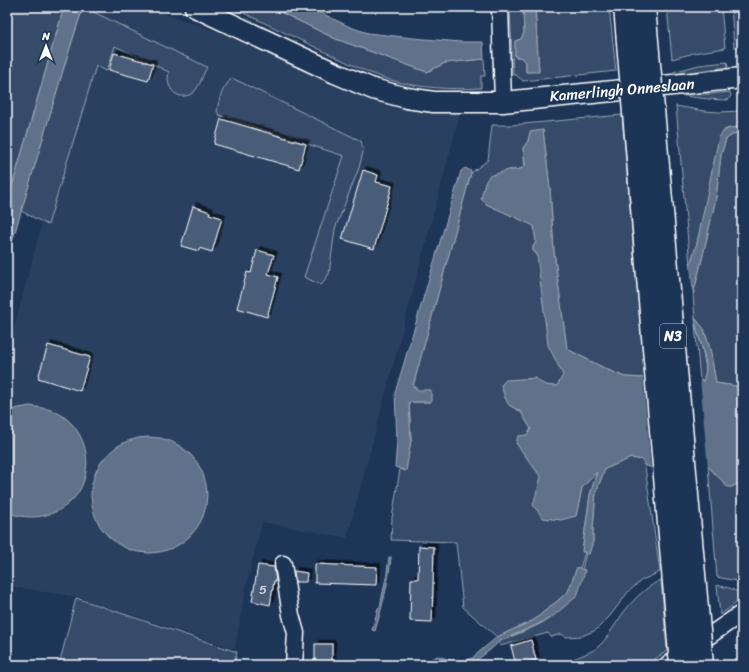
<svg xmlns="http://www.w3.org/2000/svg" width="749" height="672" font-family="Sriracha,sans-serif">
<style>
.built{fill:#2a4161}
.green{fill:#364b69;stroke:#9aa5b4}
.water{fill:#617289;stroke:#a0aab8}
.pier{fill:#1d3557}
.building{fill:#4a5d79;stroke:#fff;filter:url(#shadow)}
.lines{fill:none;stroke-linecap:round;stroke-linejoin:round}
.minor-casing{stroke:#fff;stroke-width:19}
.tertiary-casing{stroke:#fff;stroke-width:23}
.minor{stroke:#1d3557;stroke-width:16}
.tertiary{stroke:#1d3557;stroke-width:20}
.primary-bridge-casing{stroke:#fff;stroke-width:25;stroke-linecap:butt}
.primary-bridge{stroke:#1d3557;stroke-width:22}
.labels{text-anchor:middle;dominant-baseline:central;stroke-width:4;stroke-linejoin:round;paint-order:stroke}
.number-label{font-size:13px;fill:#d2d6de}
.shield{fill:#1d3557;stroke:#bbc2cd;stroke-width:1}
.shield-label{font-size:14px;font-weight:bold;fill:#fff}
.street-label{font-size:15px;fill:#fff;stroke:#1d3557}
</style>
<defs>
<filter id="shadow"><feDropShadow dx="3.5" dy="-3.5" stdDeviation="0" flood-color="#0009"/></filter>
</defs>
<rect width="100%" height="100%" fill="#1d3557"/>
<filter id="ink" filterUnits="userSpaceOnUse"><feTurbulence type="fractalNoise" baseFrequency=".025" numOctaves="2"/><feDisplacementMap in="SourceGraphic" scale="8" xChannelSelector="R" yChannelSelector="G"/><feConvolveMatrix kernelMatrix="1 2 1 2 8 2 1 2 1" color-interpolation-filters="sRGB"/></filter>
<g filter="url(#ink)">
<polygon class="built" points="99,7 144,7 460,114 347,538 262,522 245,591 235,649 77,597 7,586 7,355"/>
<g class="green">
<polygon points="7,7 64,7 7,204"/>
<path d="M83 7 207 67C203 74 200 86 194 92 179 104 164 88 169 72L115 46 107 71 96 66 48 225 21 211 67 57Z"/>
<path d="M231 7H270L336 39 427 72 445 63 484 59 485 76H481V88C451 90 419 88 390 80 380 77 370 73 361 69Z"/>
<polygon points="510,7 523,7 524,33 521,39 515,41 515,57 520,57 526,62 526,72 539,71 535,7 609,7 616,71 523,81 516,75 513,75"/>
<polygon points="667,7 721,7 725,48 694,53 672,59"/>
<polygon points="731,7 742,7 742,47 734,47"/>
<polygon points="727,62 728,67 705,70 674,77 673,72 699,65"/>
<path d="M232 78 361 141 363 152 359 168 335 229 329 274 321 285 304 277 344 156 219 115 217 111C220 96 221 90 232 78Z"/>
<path d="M730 92 731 96 728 100C713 100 699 98 685 96L682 94H711Z"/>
<polygon points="676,106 704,111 719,112 742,111 742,128 729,128 724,130 697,243 690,265"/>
<path d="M622 115 645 378 625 377 608 370 567 349 554 252 550 188 543 130 530 133 528 141 523 148 525 167 517 170H508L481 199 486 204 534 225 536 242 533 247V251L537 254 561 369 564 375 557 386C548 386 541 385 535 378L529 379 509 405 521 412 531 429 527 435 516 443 541 477 576 516 582 488 597 472 590 495 582 551 585 552 580 568H577L568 592 534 620 497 637 463 607 456 542 391 540 392 518 400 469 405 471 411 440 409 402H431L413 386 471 173 488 160 492 125H512Z"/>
<polygon points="736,133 742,133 742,387 716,383 710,349 704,329 695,318 693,295 702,259 716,198 721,155 726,139"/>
<polygon points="695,324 702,348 706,369 704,381 700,380"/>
<path d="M631 458 644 460 660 572 642 580 628 592 610 616 596 630 582 636 567 637 561 634 551 637 548 633 500 646V641C514 635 544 625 555 614L585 570 582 569 586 553 589 554 593 541V528L596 492 605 469Z"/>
<polygon points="708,466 724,482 732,487 742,481 742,582 717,577"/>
<path d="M661 580 667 651 646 665H572L571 660C578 657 592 652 598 647 606 640 611 631 617 622 628 605 642 589 661 580Z"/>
<path d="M717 585C726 588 740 588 740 600L720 615Z"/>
<polygon points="76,598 237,652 234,665 59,665"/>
</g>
<g class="water">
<polygon points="64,7 83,7 67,57 7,259 7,204"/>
<polygon points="270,7 309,7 350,27 368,33 413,38 461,42 483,42 484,59 445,63 427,72 336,39"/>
<polygon points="523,7 535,7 539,72 526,72 526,62 520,57 515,57 515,41 521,39 524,33"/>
<path d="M740 127 742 128V133H736L726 139 721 155 716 198 702 259 693 295 690 265 697 243 719 137C726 128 728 128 740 127Z"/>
<path d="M543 130 550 188 554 252 567 349 608 370 625 377 703 381C704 377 706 372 706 368 706 351 696 335 695 318L704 329 710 349 716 383 742 387V481L732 487H727C721 478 712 472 706 464L652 468 644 465 643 460 631 458 605 469 596 492 593 528V541L589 554 585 552H582L590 495 597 472 582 488 576 516 561 520 543 518 533 505 541 477 516 443 518 436 527 435 531 429 521 412 509 405 505 398 501 385 506 380 536 378C541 385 548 386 557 386L563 375 548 345 537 254 533 251V247L536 242 534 226 486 204 481 199 485 183 489 176 509 170H517L525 167V162L523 148 528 141 530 132Z"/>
<polygon points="465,168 471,171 471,173 413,386 418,390 431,390 431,402 409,402 411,440 406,471 395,467 397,441 395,393 457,185 461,171"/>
<path d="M30 406C37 407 44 408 51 410 79 420 93 452 84 480 74 512 37 525 7 512V412L19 408Z"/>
<circle cx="149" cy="495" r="58"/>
<path d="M389 557H391C389 582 382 607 375 631L372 630 378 608 380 606 387 573Z"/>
<polygon points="577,567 585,571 577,596 552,617 536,625 500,641 490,650 473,663 464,665 454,664 443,659 426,664 426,661 438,656 453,661 467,660 472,658 497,637 534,620 568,592"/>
</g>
<g class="pier">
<polygon points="689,260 690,265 693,297 691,295 688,265"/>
<polygon points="643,376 700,378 708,469 705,466 671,470 651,469"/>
</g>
<g class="building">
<polygon points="114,53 153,64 148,81 109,70"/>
<polygon points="221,119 306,144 299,169 214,144"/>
<polygon points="363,170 378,175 376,182 392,186 374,249 342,239"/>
<polygon points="193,206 210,212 209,214 222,218 212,252 199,248 199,251 181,246"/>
<polygon points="257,250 274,255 268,274 278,277 267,317 237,308 247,272 251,273"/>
<polygon points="48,345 90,357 80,391 38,378"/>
<polygon points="419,546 434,547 432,622 410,621 411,579 418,579"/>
<polygon points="315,564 377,567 376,585 315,583"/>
<polygon points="258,565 274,567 276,581 274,581 270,605 252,601"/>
<polygon points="294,571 307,573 306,582 295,582"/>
<polygon points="531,640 536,660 516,665 511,646"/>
<rect x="315" y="644" width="17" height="21"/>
</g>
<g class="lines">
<g class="minor-casing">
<g id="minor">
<polyline points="500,7 503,102"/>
<polyline points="283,564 291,615 296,633 294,665"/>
<polyline points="667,665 742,613"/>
</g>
</g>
<g class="tertiary-casing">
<polyline id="tertiary" points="195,7 335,73 373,89 407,98 434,102 503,102 742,78"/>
</g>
<use href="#minor" class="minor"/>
<use href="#tertiary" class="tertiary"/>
<g class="primary-bridge-casing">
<g id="primary-bridge">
<polyline points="625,7 681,665"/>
<polyline points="644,7 702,665"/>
</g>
</g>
<use href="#primary-bridge" class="primary-bridge"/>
</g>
</g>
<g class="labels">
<g class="number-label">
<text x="263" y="589">5</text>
</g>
<rect class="shield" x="660" y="324" width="26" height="24" rx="3"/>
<g class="shield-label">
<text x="673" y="336">N3</text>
</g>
<g class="street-label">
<text transform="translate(622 90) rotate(-5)">Kamerlingh Onneslaan</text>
</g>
</g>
<rect width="749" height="672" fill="none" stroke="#1d3557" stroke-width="24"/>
<rect x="12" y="12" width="725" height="648" fill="none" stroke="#fff" stroke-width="1.5" filter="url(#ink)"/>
<g transform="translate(46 46)" stroke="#1d3557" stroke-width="3" paint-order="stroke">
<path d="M0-3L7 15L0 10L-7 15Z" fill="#ffffff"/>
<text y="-6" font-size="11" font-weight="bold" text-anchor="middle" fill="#ffffff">N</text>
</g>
</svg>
